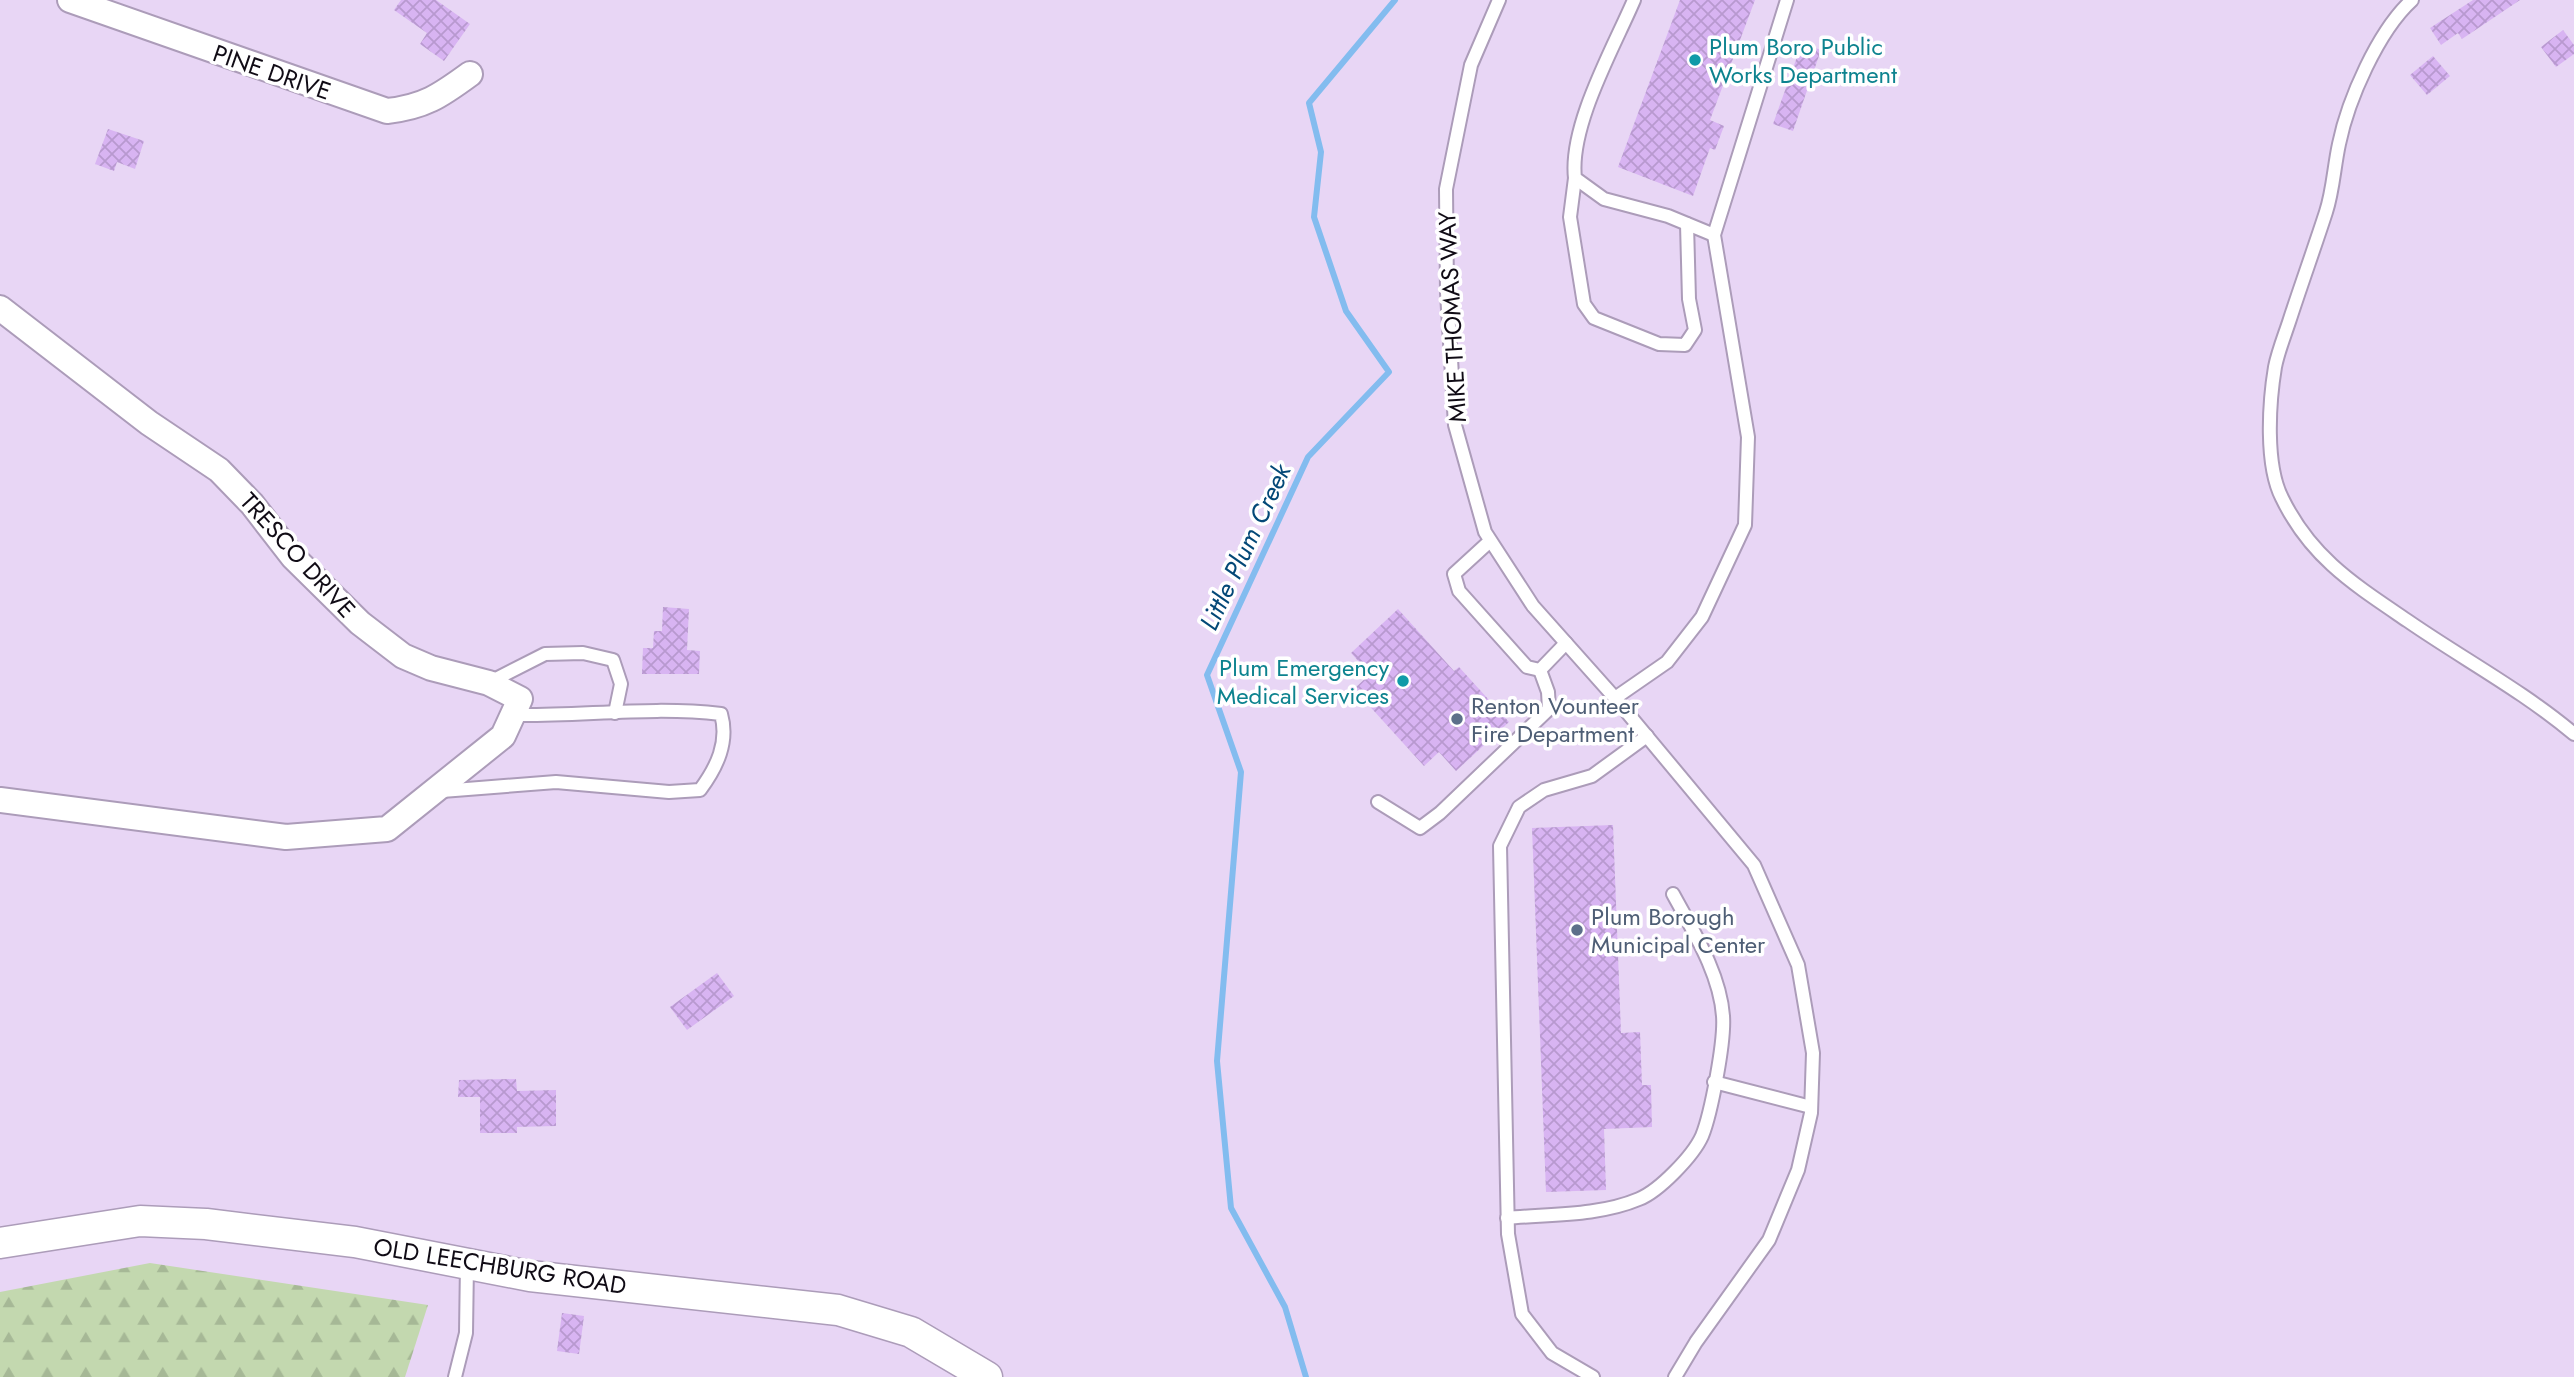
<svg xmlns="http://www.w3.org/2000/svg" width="2574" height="1377" font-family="Jost,sans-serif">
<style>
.forest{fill:url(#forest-firs)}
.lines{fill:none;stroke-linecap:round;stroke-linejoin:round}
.stream{stroke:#83bcef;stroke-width:6}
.building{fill:url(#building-cross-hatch)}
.service-casing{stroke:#ac9cb9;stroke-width:16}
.minor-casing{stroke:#ac9cb9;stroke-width:28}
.tertiary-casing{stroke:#ac9cb9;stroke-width:33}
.service{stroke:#fff;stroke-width:12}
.minor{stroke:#fff;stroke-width:24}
.tertiary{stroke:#fff;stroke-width:30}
.culture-dot{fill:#0f9aa8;stroke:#fff;stroke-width:2.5}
.service-dot{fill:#5c6f8a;stroke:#fff;stroke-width:2.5}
.labels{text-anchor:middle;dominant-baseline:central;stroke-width:7;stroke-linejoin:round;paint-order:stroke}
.culture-label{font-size:24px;fill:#0d838f;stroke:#fff;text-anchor:start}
.street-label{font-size:24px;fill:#100b15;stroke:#fff}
.service-label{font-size:24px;fill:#4e5e75;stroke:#fff;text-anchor:start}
.water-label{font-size:26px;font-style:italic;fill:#034877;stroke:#fff}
</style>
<defs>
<pattern id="forest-firs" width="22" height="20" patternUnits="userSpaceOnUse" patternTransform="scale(1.75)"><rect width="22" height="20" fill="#c3d8af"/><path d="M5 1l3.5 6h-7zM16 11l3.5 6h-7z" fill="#a6b896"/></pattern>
<pattern id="building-cross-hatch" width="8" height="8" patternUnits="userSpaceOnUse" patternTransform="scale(1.75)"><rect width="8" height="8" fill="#d8b4f2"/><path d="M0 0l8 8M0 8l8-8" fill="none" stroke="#b899cf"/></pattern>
</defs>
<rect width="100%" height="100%" fill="#e8d6f5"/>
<polygon class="forest" points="150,1263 428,1305 405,1377 0,1377 0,1292"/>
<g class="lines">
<polyline class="stream" points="1306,1377 1285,1307 1231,1208 1217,1061 1241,772 1207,675 1308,457 1389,372 1346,311 1314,217 1321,152 1309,103 1395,0"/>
</g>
<g class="building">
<polygon points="401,0 436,0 470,24 444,61 420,44 427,33 394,10"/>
<polygon points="1680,0 1755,0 1710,120 1724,126 1715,150 1710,148 1693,196 1618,167"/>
<polygon points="2473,0 2520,0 2462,39 2458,33 2441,45 2430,28"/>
<polygon points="2563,30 2574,45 2574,54 2556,67 2541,47"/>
<polygon points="1802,43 1821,50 1793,131 1773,124"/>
<polygon points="2433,56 2450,76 2427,95 2410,75"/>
<polygon points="108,129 144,141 135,169 117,162 114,171 95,164"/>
<polygon points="663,607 689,609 687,650 700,651 699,674 642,674 643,648 653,648 654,631 662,631"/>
<polygon points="1398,609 1454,671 1459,667 1509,722 1456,771 1439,752 1424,766 1354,689 1370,674 1351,653"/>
<polygon points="1613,825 1621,1033 1640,1032 1642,1085 1651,1085 1652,1127 1604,1129 1606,1190 1546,1192 1532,828"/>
<polygon points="717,973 734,996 687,1030 670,1007"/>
<polygon points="516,1079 517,1091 556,1090 556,1126 517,1127 517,1133 480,1133 480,1097 458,1097 459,1080"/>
<polygon points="562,1313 584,1316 579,1354 557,1351"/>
</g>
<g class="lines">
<g class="service-casing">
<g id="service">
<polyline points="1499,0 1471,65 1446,189 1447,293 1455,425 1485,532 1533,606 1615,698 1754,865 1798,965 1813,1053 1811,1113 1798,1170 1769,1240 1696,1342 1675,1377"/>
<path d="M1634 0C1613 49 1569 126 1575 178L1604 199 1668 216 1714 235"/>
<path d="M2412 0C2378 31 2348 100 2339 144 2334 167 2333 191 2326 212 2314 249 2301 285 2289 322 2284 337 2278 352 2275 367 2269 403 2265 465 2282 498 2311 558 2355 585 2408 621 2463 659 2523 691 2574 734"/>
<polyline points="1575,178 1570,217 1584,304 1594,318 1659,344 1685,345 1695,330 1689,299 1687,224"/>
<polyline points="1490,541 1454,574 1459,591 1527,667 1540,670 1566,643"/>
<polyline points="490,682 545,654 583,653 613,660 621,684 615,713"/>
<polyline points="1615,698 1667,662 1702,617 1745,525 1748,437 1714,235 1787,0"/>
<path d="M442 791 556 782 669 792 700 790C717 767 729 742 721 714 652 706 584 716 515 715"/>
<polyline points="1378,802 1420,828 1440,813 1549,709 1548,692 1540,670"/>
<polyline points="1714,1082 1811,1107"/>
<path d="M1507 1218C1550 1214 1599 1216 1639 1199 1659 1191 1693 1156 1702 1136 1711 1114 1725 1041 1723 1016 1720 973 1693 931 1673 894"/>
<polyline points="455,1377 466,1333 467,1264"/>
<polyline points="1593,1377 1552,1353 1522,1314 1508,1234 1500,846 1519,807 1544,790 1592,776 1647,736"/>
</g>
</g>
<g class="minor-casing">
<g id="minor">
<path d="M70 0 387 111C424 107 440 96 470 74"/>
<polyline points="0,308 149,423 219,470 252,504 293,557 360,623 403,656 431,668 489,683 520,699 503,736 387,829 286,837 0,800"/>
</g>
</g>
<g class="tertiary-casing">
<polyline id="tertiary" points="0,1243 140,1221 206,1224 355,1242 530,1276 838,1310 911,1332 987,1377"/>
</g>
<use href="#service" class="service"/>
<use href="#minor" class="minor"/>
<use href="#tertiary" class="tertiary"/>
</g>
<g class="culture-dot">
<circle cx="1695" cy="60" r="7"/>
<circle cx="1403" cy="681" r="7"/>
</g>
<g class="service-dot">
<circle cx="1457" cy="719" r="7"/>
<circle cx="1577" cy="930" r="7"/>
</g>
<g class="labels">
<g class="culture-label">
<text x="1709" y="46">Plum Boro Public<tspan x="1709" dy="28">Works Department</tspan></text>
<text x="1389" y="667" text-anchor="end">Plum Emergency<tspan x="1389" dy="28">Medical Services</tspan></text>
</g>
<g class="street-label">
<text transform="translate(272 72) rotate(19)">PINE DRIVE</text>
<text transform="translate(1452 317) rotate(-93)">MIKE THOMAS WAY</text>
<text transform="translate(298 555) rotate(48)">TRESCO DRIVE</text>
<text transform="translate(500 1266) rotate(9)">OLD LEECHBURG ROAD</text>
</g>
<g class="service-label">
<text x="1471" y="705">Renton Vounteer<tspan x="1471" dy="28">Fire Department</tspan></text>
<text x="1591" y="916">Plum Borough<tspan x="1591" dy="28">Municipal Center</tspan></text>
</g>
<g class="water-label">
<text transform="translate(1245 547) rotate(-65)">Little Plum Creek</text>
</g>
</g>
</svg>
